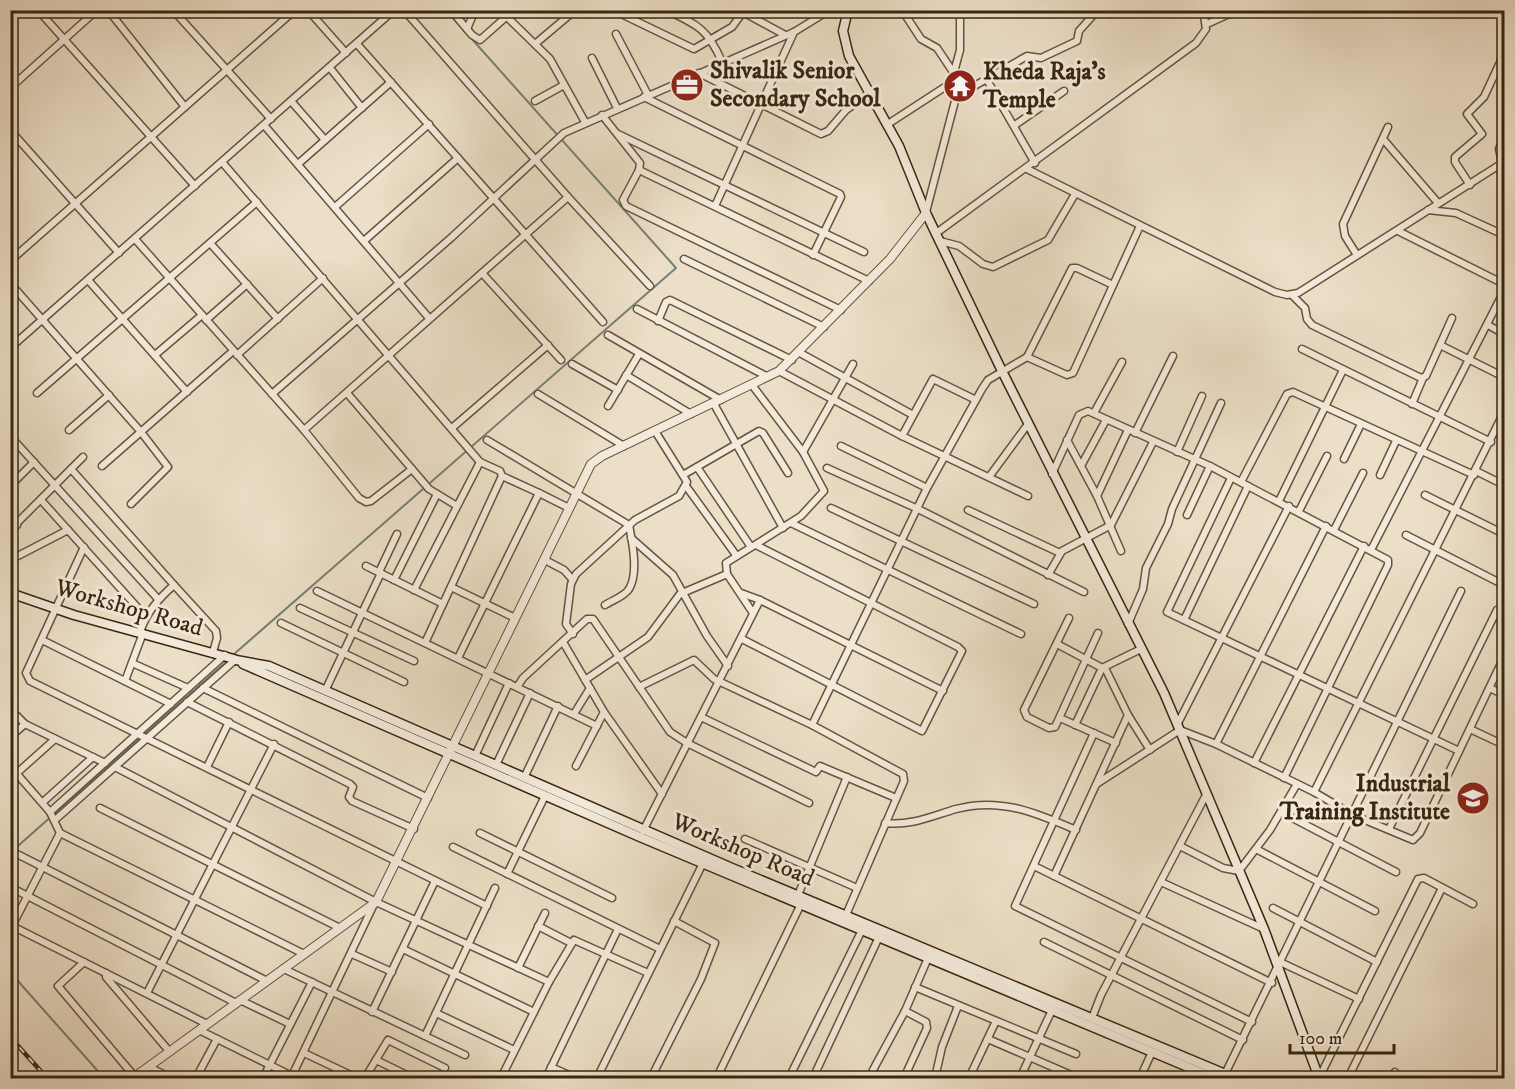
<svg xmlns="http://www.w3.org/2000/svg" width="1515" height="1089" font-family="'IM FELL DW Pica',serif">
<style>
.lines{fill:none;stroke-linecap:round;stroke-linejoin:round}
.stream{stroke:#738075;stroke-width:2}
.minor-casing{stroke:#66543c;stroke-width:9}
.tertiary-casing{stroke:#66543c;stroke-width:10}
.secondary-casing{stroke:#39260e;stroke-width:11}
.minor{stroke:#f3eadb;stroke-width:6}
.tertiary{stroke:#f3eadb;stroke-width:8}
.secondary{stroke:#f3eadb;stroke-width:8}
.rail-casing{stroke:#39260e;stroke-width:4.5}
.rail{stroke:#f3eadb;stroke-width:2;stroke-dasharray:7;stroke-linecap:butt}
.labels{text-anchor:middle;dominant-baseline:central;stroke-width:6;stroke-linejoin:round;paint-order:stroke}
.poi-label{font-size:24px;font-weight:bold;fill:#39260e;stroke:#f3eadb;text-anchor:start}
.street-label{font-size:24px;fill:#39260e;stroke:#f3eadb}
</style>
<rect width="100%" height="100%" fill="#ecdfc7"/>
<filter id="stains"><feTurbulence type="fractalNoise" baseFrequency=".00333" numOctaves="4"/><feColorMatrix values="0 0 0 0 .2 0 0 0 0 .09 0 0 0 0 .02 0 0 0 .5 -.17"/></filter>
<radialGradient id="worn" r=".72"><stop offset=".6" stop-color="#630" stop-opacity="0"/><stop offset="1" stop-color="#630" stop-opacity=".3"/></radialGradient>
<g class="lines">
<g class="stream">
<polyline points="233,655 676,268 446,10"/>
<polyline points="10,853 227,661"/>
<polyline points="10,972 104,1078"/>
</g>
<g class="minor-casing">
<g id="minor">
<polyline points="38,10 195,186"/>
<polyline points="108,10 185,107"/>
<polyline points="173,10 271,119"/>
<polyline points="308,10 346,53"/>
<polyline points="404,10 568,197 650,286"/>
<polyline points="451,10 472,35 480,40 514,10"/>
<polyline points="613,10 694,49 732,27 743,12"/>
<path d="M666 10C698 25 708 29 722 62"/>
<polyline points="902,10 921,39 937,48 953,72"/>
<polyline points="741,11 785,35"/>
<polyline points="507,17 550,59 585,122"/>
<polyline points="1207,24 1238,10"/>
<polyline points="467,29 475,10"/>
<polyline points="616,34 648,95"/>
<polyline points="357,44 603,322"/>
<polyline points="535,44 573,12"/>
<polyline points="592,58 617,108"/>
<polyline points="330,68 362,108"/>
<polyline points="699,73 821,134 828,131 846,110 870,93"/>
<polyline points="987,80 1035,163"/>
<polyline points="10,88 97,10"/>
<polyline points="644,97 840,194 841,197 813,255"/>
<polyline points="955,97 1027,56 1041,58 1077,41 1079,31 1096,12 1112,14 1126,10"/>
<polyline points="291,101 325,140"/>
<polyline points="535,101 564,85"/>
<polyline points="602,115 640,163 639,170 623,200 626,206 841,310"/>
<polyline points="888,124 951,83"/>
<polyline points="264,125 429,318"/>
<polyline points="1015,125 1064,91"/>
<polyline points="10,130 119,253"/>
<polyline points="618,134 864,252"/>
<polyline points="1383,139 1438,203"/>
<polyline points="222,162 480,462 414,590"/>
<polyline points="1502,162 1499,149 1504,136"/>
<polyline points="298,164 391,82"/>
<polyline points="1027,169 1275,292 1287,295 1298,293 1504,162"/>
<polyline points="639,170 869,281"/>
<polyline points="1470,185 1455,162 1455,157 1482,134 1467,114 1484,97 1504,54"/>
<polyline points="715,206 794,32"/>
<polyline points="335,207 429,124"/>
<polyline points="1428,210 1456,213 1504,235"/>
<polyline points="926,212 955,101 951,83 960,50 960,10"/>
<polyline points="1398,231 1504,284"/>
<polyline points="935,234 1196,43 1206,29 1203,10"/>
<polyline points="135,239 304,430 359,498 366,502 371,501 412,469"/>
<polyline points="365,240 458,158"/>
<polyline points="940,241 959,246 983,264 993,267 1048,240 1075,194"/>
<polyline points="210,243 278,319"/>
<polyline points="1357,255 1345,236 1343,224 1388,127"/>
<polyline points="684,259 824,327"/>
<polyline points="10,261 295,10"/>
<polyline points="482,273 561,360"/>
<polyline points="88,280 187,392"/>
<polyline points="10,283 141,432 168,467 131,504"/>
<polyline points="1292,295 1305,308 1307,319 1312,325 1421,378 1426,376 1452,318"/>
<polyline points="637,309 768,377"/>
<polyline points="206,320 247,284"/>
<polyline points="658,321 666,302 670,300 792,360"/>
<polyline points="1488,325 1504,334"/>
<polyline points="608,335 721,400"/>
<polyline points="1440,345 1504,377"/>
<polyline points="10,348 394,10"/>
<polyline points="1302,349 1491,442"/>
<polyline points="800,353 913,415"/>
<polyline points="155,355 202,315"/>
<polyline points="237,355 323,278"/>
<polyline points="1027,357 1072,268 1077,268 1113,285"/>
<polyline points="572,364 618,390"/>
<polyline points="779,371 902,436 1028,496"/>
<polyline points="626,375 691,414"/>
<polyline points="752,385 803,452 824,491 801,516 726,563 727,574 753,613"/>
<polyline points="37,393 257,202"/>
<polyline points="347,393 429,489 457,506"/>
<polyline points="272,394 452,237 564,133 794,32 830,10"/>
<polyline points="538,394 624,446"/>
<polyline points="714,404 783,528"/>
<polyline points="1412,404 1423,378"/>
<polyline points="608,406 639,354"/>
<polyline points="1094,413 1122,362"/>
<polyline points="452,428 548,345"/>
<polyline points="69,430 109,395"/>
<polyline points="304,430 568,197"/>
<polyline points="1135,433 1173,356"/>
<polyline points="10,436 158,599"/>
<polyline points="902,436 933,379 976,400"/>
<path d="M487 440 629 525C632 541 639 573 629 589 625 596 613 600 605 605"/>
<polyline points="1067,440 1097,496 1121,551"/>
<polyline points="841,446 927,488"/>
<polyline points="803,452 853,364"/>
<polyline points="1177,452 1202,396"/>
<polyline points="1344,459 1361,424"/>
<polyline points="480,462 500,471 502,476 539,493"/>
<polyline points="1082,464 1106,420"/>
<polyline points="102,466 233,351"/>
<polyline points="697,467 751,547"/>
<polyline points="827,468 918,509 1084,592"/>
<polyline points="71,469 174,585"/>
<polyline points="1476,471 1504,485"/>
<polyline points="1052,474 1079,415 1088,411 1210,466 1388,560 1388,565 1284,778"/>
<polyline points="683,475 759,431 763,433 788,473"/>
<polyline points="1380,475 1396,441"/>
<polyline points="989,477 1028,424"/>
<polyline points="1231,478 1167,612 1459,751"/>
<polyline points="1241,482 1287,394 1293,392 1474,475"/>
<polyline points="10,486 34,462"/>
<polyline points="686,486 736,555"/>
<polyline points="1425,495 1504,534"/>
<polyline points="1097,496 1128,430"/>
<polyline points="41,500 146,617"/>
<polyline points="1279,501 1343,370"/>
<polyline points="831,508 1034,604"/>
<polyline points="968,510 1060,553"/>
<polyline points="1299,511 1327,456"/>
<polyline points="1187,515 1210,466"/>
<polyline points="10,517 17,525"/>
<polyline points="791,523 1021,634"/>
<polyline points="10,530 83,457"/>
<polyline points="1334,530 1363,473"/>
<polyline points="1406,535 1504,585"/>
<polyline points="631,538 673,575 707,636 728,666"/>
<polyline points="84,547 26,673 30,681 487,906"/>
<polyline points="1371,550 1504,291"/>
<polyline points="10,560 68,530"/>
<polyline points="545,560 564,570 572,579"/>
<polyline points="366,566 443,604"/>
<polyline points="379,572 397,534"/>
<polyline points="1048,575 1062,551 1111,525 1153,442"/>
<polyline points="394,580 437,494"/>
<polyline points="451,587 515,618"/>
<polyline points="317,591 597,726"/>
<polyline points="741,593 760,600 943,691"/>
<polyline points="300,608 414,661"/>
<polyline points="1069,618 1024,710 1027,717 1049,728 1055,727 1098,633"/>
<polyline points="1184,620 1248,486"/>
<polyline points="281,623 404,682"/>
<polyline points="1128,624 1143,589 1146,568 1168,524 1172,509 1221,403"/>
<path d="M140 632C147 612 158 599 174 585L216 631 217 638 213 652"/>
<polyline points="573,634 566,624 571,584 576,574 635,520 679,496 687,482 655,431"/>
<polyline points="742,639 922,731 962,651 958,647 756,545"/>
<polyline points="42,640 171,704"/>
<polyline points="563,642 604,712 662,794"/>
<polyline points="425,643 502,476"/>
<polyline points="458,658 539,493 569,508"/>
<polyline points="132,663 188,688"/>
<polyline points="585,680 648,637 680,594 727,574"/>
<polyline points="125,681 143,633"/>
<polyline points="517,687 523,678 587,619 593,619 670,732 687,743 809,803"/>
<polyline points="639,687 694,660 714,679 812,725 903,774 904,781 846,915"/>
<polyline points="203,688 428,798"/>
<polyline points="1490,688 1504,695"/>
<polyline points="325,691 381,573"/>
<polyline points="187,702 350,784 353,787 349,797 352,801 414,829"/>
<polyline points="10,709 25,724"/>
<polyline points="574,714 590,688"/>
<polyline points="1128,715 1150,750"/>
<polyline points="701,717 816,772 820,766 896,798"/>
<polyline points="1060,718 1116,743"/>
<polyline points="812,725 927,488 982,389 988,380 1027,357 1067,375 1073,373 1140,226"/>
<polyline points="1075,725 1102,668 1141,649"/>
<polyline points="1177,725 1289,506"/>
<polyline points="1470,729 1504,745"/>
<polyline points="1094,733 1015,906 1252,1022"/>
<polyline points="10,737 25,724 105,763"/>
<polyline points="1216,744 1326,526"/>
<polyline points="475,756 509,683"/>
<polyline points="1254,763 1364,546"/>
<polyline points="496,765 530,693"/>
<polyline points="10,766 50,812 60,833 11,928"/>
<polyline points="576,766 604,712"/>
<polyline points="115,767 376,902 549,982"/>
<polyline points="207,767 229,722"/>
<polyline points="17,773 55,739"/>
<polyline points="524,778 558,706"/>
<polyline points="1098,783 1180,730 1216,744 1314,792 1353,815 1413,840 1420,833 1504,657"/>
<polyline points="1314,792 1504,412"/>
<polyline points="43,802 93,757"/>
<polyline points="100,808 338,927"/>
<polyline points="50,812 225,655"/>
<polyline points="1281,812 1396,872"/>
<polyline points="55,820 235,660"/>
<path d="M885 823C911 826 932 816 956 809 1000 797 1037 813 1076 830"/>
<polyline points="1389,829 1497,610"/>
<polyline points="643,831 760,600"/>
<polyline points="60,833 304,954"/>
<polyline points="480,833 612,898"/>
<polyline points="745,839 857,888"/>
<polyline points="1180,846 1223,868 1239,871 1270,830 1297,784"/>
<polyline points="453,847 660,949"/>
<polyline points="1256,849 1375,911"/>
<polyline points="17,854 267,981"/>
<polyline points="1034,866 1272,983"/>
<polyline points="507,874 545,796"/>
<polyline points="1054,876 1128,715 1106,670 1057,644"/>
<polyline points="1161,882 1264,929"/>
<polyline points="10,887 236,1003"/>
<polyline points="798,895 847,777"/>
<polyline points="1273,908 1377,962"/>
<polyline points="12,926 207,1024"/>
<polyline points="538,926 571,943"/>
<polyline points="1044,942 1243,1040"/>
<polyline points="403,949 534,1012"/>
<polyline points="352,954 392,972"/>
<polyline points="84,962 58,986 135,1077"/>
<polyline points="1282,963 1359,999"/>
<polyline points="518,968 545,913"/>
<polyline points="284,969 465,1055"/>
<polyline points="106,973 106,977 169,1051"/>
<polyline points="915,987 1076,1054"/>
<polyline points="147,993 274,744"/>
<polyline points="240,1000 290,1024"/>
<polyline points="372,1012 435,881"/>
<polyline points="436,1013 514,1050"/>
<polyline points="1092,1018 1101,995 1207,793"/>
<polyline points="199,1030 292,1076"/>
<polyline points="425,1036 495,888"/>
<polyline points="988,1039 1078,1078"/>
<polyline points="304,1053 357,1078"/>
<polyline points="376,1060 413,1078"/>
<polyline points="149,1067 171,1078"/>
<polyline points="551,1067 576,1078"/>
<polyline points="1225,1074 1461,591"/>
<polyline points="196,1078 217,1039"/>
<polyline points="263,1078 312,982"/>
<polyline points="291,1078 375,902"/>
<polyline points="365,1078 388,1040 445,1068"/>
<polyline points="501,1078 549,982 574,940 648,973"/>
<polyline points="546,1078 618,929"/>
<polyline points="597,1078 704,861"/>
<polyline points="651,1078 701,979 715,943 674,921"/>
<polyline points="729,1078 720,1071 801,904"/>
<polyline points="789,1078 862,930"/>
<polyline points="813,1078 879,937"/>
<polyline points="882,1078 873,1073 873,1070 905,1011"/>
<polyline points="904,1078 927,1028 926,1022 905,1011 928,958"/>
<polyline points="935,1078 942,1047 958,1006"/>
<polyline points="969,1078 996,1021"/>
<polyline points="1020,1078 1053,1008"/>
<polyline points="1140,1078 1152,1052"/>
<polyline points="1319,1078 1418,879 1424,878 1473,904"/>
<polyline points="1348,1078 1442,888"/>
<polyline points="1392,1078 1395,1072"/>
</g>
</g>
<g class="tertiary-casing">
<polyline id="tertiary" points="133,1078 376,902 591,464 602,456 779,371 890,259 926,213"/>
</g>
<g class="secondary-casing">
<g id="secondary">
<polyline points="848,10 843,31 849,56 899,146 926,213 1002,371 1164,693 1264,929 1319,1078"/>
<polyline points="10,593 74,615 234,659"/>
<polyline points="236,660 269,666 732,868 1235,1078"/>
<polyline points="243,664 640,837 1214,1078"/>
</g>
</g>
<use href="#minor" class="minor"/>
<use href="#tertiary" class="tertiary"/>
<use href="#secondary" class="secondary"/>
<g class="rail-casing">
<polyline id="rail" points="10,1037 47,1078"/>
</g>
<use href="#rail" class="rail"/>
</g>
<defs>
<g id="office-disc" transform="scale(1.725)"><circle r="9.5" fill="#8f2418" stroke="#f3eadb"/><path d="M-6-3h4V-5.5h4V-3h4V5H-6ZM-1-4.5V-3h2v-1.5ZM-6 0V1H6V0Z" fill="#fff"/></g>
<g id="temple-disc" transform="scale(1.725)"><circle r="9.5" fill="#8f2418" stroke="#f3eadb"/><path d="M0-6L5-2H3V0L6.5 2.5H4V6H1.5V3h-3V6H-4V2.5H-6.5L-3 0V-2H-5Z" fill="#fff"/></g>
<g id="university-disc" transform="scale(1.725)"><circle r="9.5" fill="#8f2418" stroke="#f3eadb"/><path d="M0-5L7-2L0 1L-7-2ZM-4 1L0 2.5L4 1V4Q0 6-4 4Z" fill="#fff"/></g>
</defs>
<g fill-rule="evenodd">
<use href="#office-disc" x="687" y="85"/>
<use href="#temple-disc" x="960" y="86"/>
<use href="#university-disc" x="1473" y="798"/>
</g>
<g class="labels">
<g class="poi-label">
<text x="710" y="71">Shivalik Senior<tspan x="710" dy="28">Secondary School</tspan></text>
<text x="983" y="72">Kheda Raja's<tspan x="983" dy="28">Temple</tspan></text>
<text x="1450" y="784" text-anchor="end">Industrial<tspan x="1450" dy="28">Training Institute</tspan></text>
</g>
<g class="street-label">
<text transform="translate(129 608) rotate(16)">Workshop Road</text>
<text transform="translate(743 850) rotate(23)">Workshop Road</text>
</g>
</g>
<rect width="1515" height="1089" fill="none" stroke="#ecdfc7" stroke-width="36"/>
<rect x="12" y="12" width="1491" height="1065" fill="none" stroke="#39260e" stroke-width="3"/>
<rect x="18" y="18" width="1479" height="1053" fill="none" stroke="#39260e" stroke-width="1.5"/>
<path d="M1290 1044v9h104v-9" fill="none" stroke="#39260e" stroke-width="3"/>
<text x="1299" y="1044" font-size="18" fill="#39260e" stroke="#f3eadb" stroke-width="4.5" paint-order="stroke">100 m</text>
<rect width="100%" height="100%" filter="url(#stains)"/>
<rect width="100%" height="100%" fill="url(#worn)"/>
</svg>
